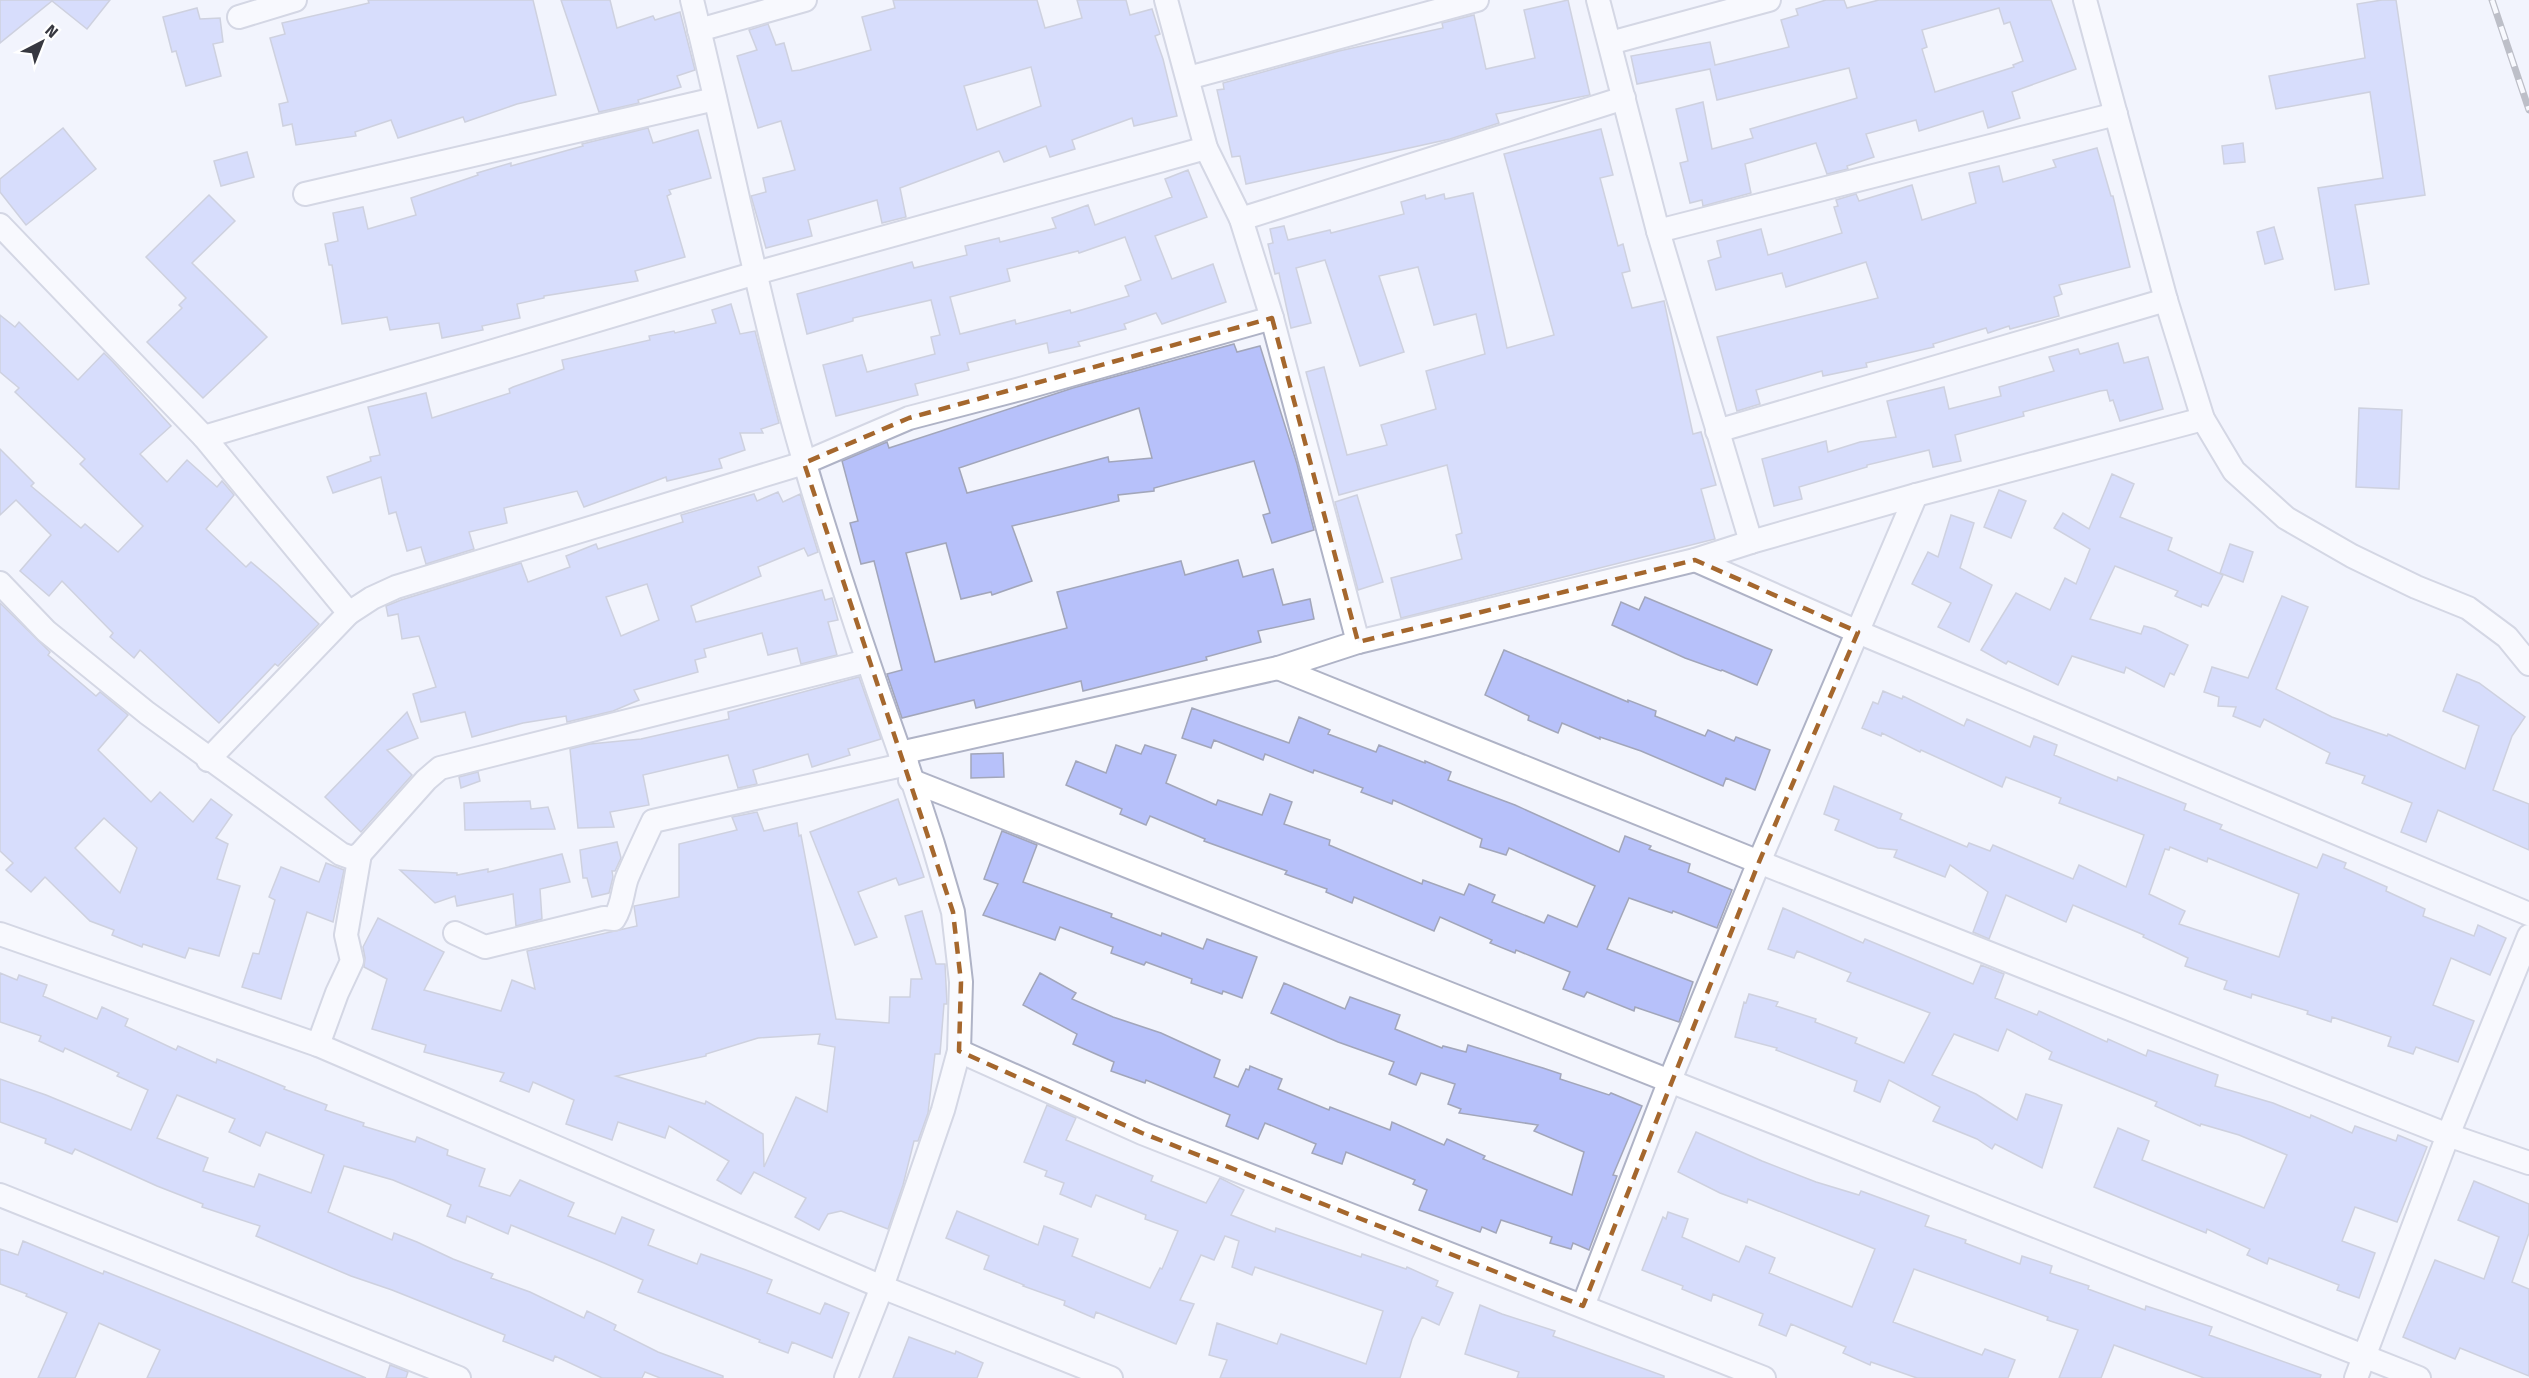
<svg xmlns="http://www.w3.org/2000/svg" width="2529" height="1378" font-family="'Fira Sans',sans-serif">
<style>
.building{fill:#b7c1fa;stroke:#a2a6ba;stroke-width:1.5;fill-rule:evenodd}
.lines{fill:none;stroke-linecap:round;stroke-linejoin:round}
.minor-casing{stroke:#afb3c6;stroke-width:26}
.minor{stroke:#fff;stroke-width:22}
.rail-casing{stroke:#7d7e87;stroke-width:7}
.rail{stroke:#fff;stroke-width:4.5;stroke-dasharray:14;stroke-linecap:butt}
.marked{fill:none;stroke:#a5672d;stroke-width:4.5;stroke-dasharray:12 8;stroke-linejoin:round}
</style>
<rect width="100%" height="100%" fill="#f2f4fd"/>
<g class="building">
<polygon points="0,0 110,0 87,29 52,1 0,43"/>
<polygon points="368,0 533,0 556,95 517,104 465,122 463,117 398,138 391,120 355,132 356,136 296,145 292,124 283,126 279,104 288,102 270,38 285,34 282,23 369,3"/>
<polygon points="561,0 610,0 617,28 653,16 655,20 680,12 695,70 677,76 681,87 638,100 639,103 599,112"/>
<path d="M893 0H1037L1045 28 1082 18 1077 0H1126L1130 15 1152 9 1160 34 1155 36 1163 59 1177 116 1134 126 1132 118 1072 140 1075 149 1050 157 1046 146 1004 162 999 151 900 188 906 217 882 223 877 200 808 220 812 236 766 248 751 196 766 192 763 178 795 170 781 121 758 128 737 56 757 50 749 30 768 24 776 45 784 43 792 71 800 70 871 50 862 17 895 8ZM1031 67 1041 106 977 130 964 86Z"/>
<polygon points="1568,0 1590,95 1496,114 1499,123 1450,139 1246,184 1240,156 1232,157 1217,90 1224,89 1223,83 1339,51 1443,28 1442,23 1474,15 1486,69 1535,58 1524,10"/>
<path d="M1826 0H1844L1847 8 1879 0H2051L2076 69 2012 92 2020 118 1988 128 1983 111 1919 131 1916 120 1866 134 1874 157 1847 166 1848 169 1827 174 1816 143 1745 164 1751 193 1703 206 1702 200 1690 203 1680 163 1688 161 1676 109 1703 102 1712 149 1753 138 1750 129 1857 98 1849 68 1717 100 1710 69 1637 84 1631 56 1710 42 1715 65 1789 47 1781 20 1798 15 1796 9ZM1999 8 2004 24 2010 22 2023 61 2013 65 2014 67 1935 92 1922 49 1927 47 1922 30Z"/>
<polygon points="2382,0 2396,0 2425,195 2355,205 2369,284 2335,290 2318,188 2383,178 2370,92 2276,109 2269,76 2365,58 2357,4"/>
<polygon points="197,8 200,19 220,18 223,42 213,44 221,76 186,86 176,51 172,52 163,17"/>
<polygon points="63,128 96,169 26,225 0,192 0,179"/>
<polygon points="648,128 653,143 698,130 711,178 669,190 671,194 667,196 685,257 635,271 638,281 544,296 544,298 517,304 520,318 482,326 483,330 442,338 439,323 390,330 387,317 342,324 332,265 329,265 325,244 338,241 333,213 363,207 368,229 416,215 411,198 478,175 477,173 511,163 511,166 583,146 582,144"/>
<polygon points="1601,129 1613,175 1600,178 1618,246 1623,244 1630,271 1622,273 1632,308 1664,301 1693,434 1701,432 1716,485 1701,489 1715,539 1401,618 1391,578 1462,559 1456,535 1462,533 1447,465 1339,495 1306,372 1324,367 1347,455 1387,445 1381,425 1436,409 1426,371 1485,354 1476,314 1434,325 1418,267 1379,276 1404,352 1360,366 1325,260 1296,268 1311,323 1291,328 1279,273 1275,274 1268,244 1273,243 1270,229 1284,226 1288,240 1330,230 1331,233 1404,214 1401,202 1425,195 1426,199 1444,194 1445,199 1473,193 1507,348 1554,335 1504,154"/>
<polygon points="2243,143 2245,162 2224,164 2222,146"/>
<polygon points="2097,148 2111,196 2113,196 2130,267 2059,285 2062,294 2054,297 2059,316 2010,329 2009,326 1988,333 1986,328 1933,344 1934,347 1866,363 1867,367 1823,376 1822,371 1756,390 1760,404 1737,411 1717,337 1878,298 1866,262 1786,287 1782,273 1716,290 1708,261 1721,257 1717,241 1761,229 1768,255 1842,233 1834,207 1838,206 1836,200 1856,194 1859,201 1912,185 1922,220 1976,203 1969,173 1999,166 2003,182 2056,167 2053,160"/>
<polygon points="247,152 254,177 221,186 214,161"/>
<path d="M1188 170 1207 217 1155 236 1172 279 1213 264 1226 302 1162 324 1156 313 1124 324 1126 329 1078 342 1080 346 1049 353 1047 343 967 363 969 370 915 384 918 395 836 416 823 365 862 355 867 372 935 354 931 337 940 335 931 300 853 318V321L807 334 797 294 912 262 914 268 967 255 965 246 999 238 1000 242 1056 228 1052 218 1088 205 1095 225 1172 197 1165 179ZM1125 237 1141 280 1125 286 1129 296 1071 313 1070 310 1016 324 1015 320 960 334 950 297 1010 281 1007 269 1078 251 1079 253Z"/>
<polygon points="209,195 235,221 192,263 267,337 203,398 147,342 182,308 179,305 186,298 146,257"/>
<polygon points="2274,227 2283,259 2265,264 2257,232"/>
<polygon points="731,304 740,334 755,331 779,423 761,429 763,433 740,433 745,450 719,459 722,468 667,481 666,477 584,507 577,491 504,508 507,523 469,532 474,549 426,564 421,547 407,551 396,512 389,514 381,477 333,493 327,477 371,461 370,457 380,455 368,407 426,393 432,418 510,393 509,389 513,387 564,369 562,360 650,340 649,336 674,331 675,333 716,323 712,310"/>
<polygon points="0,315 15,327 19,322 78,380 104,353 113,362 171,426 140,454 167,482 187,460 217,487 222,481 234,495 206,529 246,567 251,562 277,584 319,624 278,666 275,664 219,723 140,650 134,658 110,637 113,633 62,581 49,596 20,571 51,535 16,500 0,515 0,449 34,483 31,486 81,528 85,524 118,552 143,526 80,464 85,459 15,392 19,388 0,372"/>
<polygon points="2118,343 2124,363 2148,357 2163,409 2120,421 2113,400 2110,401 2107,390 2100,391 2023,412 2024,416 1955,435 1961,461 1933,467 1929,450 1867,465 1867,467 1799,487 1802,499 1774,506 1762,459 1826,441 1828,452 1860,442 1896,437 1887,401 1944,387 1949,409 2001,396 1999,387 2054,371 2049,357 2078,349 2080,354"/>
<path d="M1234 344 1237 352 1260 346 1297 464 1314 530 1272 543 1263 515 1270 513 1254 461 1154 488V491L1118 495 1119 501 1012 526 1032 581 992 595 991 592 961 599 946 543 906 553 935 662 1067 628 1057 592 1181 561 1185 575 1238 560 1243 577 1273 569 1283 605 1310 599 1314 619 1258 631 1261 642 1206 657 1207 660 1083 691 1081 681 976 708 974 700 902 718 887 674 902 670 874 561 861 564 850 523 858 521 842 461 887 442 889 448 1073 388ZM1139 408 1152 458 1109 462 1108 457 967 493 959 468Z"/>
<polygon points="2359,408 2402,410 2399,489 2356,487"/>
<polygon points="2112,474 2134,484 2120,517 2172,538 2168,550 2223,575 2208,606 2202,604 2201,607 2175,596 2178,591 2115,566 2090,619 2141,634 2144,626 2155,629 2188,645 2174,675 2170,673 2164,687 2126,667 2124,673 2072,656 2058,685 2008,661 2006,664 1981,650 2016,593 2050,610 2065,578 2076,584 2090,549 2054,528 2063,513 2089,529"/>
<polygon points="1999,490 2026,501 2011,538 1984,527"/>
<path d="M778 492 783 502 800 494 818 552 808 556 804 548 758 567 761 576 691 606 696 622 822 590 825 600 832 598 838 620 828 622 837 655 801 664 797 648 768 655 762 633 704 649 706 657 695 660 698 672 634 690 639 700 613 711 567 722 566 716 523 723 472 737 465 712 421 722 413 694 436 687 419 636 402 639 398 614 388 616 386 606 401 600 521 563 528 582 570 567 566 556 596 544 598 549 683 522 681 515 754 494 757 501ZM647 584 659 620 621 636 606 597Z"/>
<polygon points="1357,495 1383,582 1358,590 1335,502"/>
<polygon points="1951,515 1974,523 1960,568 1992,585 1969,642 1938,627 1951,603 1912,584 1928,552 1938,557"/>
<polygon points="2230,544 2253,552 2243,582 2220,573"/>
<polygon points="2282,596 2308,607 2276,689 2332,717 2387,736 2388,734 2465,769 2479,726 2443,711 2457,674 2479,683 2525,717 2512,736 2493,790 2529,804 2529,850 2438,810 2426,842 2401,832 2412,803 2362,783 2365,776 2326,763 2330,753 2264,719 2260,727 2233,716 2236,707 2218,706 2219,697 2204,692 2212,667 2248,678"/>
<polygon points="1645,597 1772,650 1757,685 1722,670 1721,671 1685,658 1612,625 1621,602 1639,610"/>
<path d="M0 603 50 652 48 655 96 696 100 692 128 715 98 750 151 802 160 792 193 822 211 799 232 815 216 838 228 844 217 879 240 886 219 956 189 948 185 958 143 944 142 947 112 935 114 930 90 921 45 877 31 892 6 870 13 863 0 851ZM104 818 137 848 120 893 75 848Z"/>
<polygon points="1504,650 1628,702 1628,700 1656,711 1655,716 1705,736 1708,730 1734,741 1736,737 1770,750 1755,790 1726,778 1723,786 1641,751 1600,737 1600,739 1562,723 1558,733 1528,720 1529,716 1485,695"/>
<polygon points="859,677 881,739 848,749 850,755 812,767 808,754 753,770 757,784 738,788 728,755 643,775 649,805 610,812 614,827 578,828 570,749 590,744 641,739 729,719 728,712"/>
<path d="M1883 691 1902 699 1903 696 1964 726 1967 719 2030 747 2034 736 2057 745 2054 755 2117 781 2118 777 2186 804 2184 810 2222 825 2220 829 2317 868 2323 854 2346 863 2344 868 2387 887 2386 891 2425 909 2423 916 2474 936 2478 925 2506 938 2490 975 2451 958 2433 1005 2474 1021 2458 1062 2416 1047 2413 1054 2388 1046 2391 1037 2332 1017 2331 1022 2307 1014 2308 1011 2252 994 2251 998 2224 989 2227 981 2185 966 2188 958 2143 937 2144 935 2073 905 2066 922 2006 895 1989 939 1973 932 1988 892 1950 865 1945 877 1894 857 1897 850 1878 848 1835 830 1839 820 1824 814 1834 786 1902 814 1900 819 1967 847 1969 843 1990 851 1993 845 2073 879 2079 865 2126 887 2144 835 2059 803 2061 798 2006 777 2002 787 1921 750 1920 752 1882 733 1881 736 1862 728 1873 702 1878 704ZM2170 847 2207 862 2208 858 2299 894 2279 957 2179 924 2185 911 2149 894 2165 849 2169 850Z"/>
<polygon points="1192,708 1289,743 1299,717 1330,730 1328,734 1376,752 1379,745 1425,763 1425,761 1451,772 1448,780 1515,805 1619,852 1625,836 1651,846 1649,849 1690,864 1688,872 1732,890 1717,928 1673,911 1672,913 1629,898 1607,949 1693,982 1679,1022 1635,1007 1634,1011 1587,992 1584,997 1563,989 1570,972 1516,950 1515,953 1490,943 1492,940 1440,917 1434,931 1354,897 1352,903 1326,892 1327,889 1285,874 1287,871 1204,841 1205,839 1150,816 1146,825 1120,814 1122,809 1066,785 1076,761 1106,773 1116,745 1141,754 1145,745 1176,755 1166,783 1216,805 1218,800 1262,815 1270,794 1292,802 1284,824 1330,840 1329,845 1422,884 1423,880 1464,895 1469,884 1495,895 1492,902 1544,923 1548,915 1577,927 1595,886 1509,848 1506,855 1480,847 1482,839 1393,800 1392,804 1361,792 1363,788 1314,770 1313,773 1265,754 1263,760 1214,740 1211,748 1182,738"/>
<polygon points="407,712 418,738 387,750 412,775 361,832 325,797"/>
<polygon points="1003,753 1004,777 971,778 971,754"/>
<polygon points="478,772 480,781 461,788 459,777"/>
<polygon points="898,799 924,877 899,885 896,878 858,892 877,937 855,945 810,832"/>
<polygon points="530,801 531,809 548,807 555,829 465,830 464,803"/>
<path d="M757 812 764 831 797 823 799 836 801 835 836 1019 889 1023 890 997H910L911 979H922L905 916 922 911 936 964H945L947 1004H944L940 1054H935L928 1113 918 1141H914L903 1185 888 1229 841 1211 828 1214 819 1230 795 1217 806 1198 754 1172 741 1194 717 1180 729 1161 669 1126 665 1138 618 1122 612 1140 566 1124 574 1100 533 1082 529 1092 500 1081 504 1073 424 1052 426 1045 372 1029 387 979 364 967 365 958 363 947 378 918 444 952 424 990 501 1011 512 980 535 989 527 951 637 926 634 906 679 897V844L737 830 732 817ZM820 1034 818 1044 835 1047 827 1112 796 1097 764 1167 763 1134 706 1101 705 1104 616 1076 706 1056V1054L758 1038Z"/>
<polygon points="1002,831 1037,845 1023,882 1112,914 1111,917 1161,936 1162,933 1203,949 1207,939 1257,957 1242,998 1223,991 1222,994 1191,983 1192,979 1146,962 1144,965 1111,953 1113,947 1060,927 1055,940 983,915 998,884 984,879"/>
<polygon points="617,842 621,858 615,871 612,871 613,877 609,893 592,897 587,878 583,878 580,850"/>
<polygon points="562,854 570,882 540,889 542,919 516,926 513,894 457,906 455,896 435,903 400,870 457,873 457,875 488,869 488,872"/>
<polygon points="326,863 344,870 333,922 307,912 281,999 242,987 253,953 259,954 275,900 269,897 281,867 319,882"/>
<polygon points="1783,908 1863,943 1865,939 1973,984 1981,965 2004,974 1995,998 2037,1015 2039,1011 2107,1042 2108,1039 2146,1056 2148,1050 2218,1075 2215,1086 2273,1103 2310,1118 2311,1115 2352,1133 2355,1126 2396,1141 2398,1135 2427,1147 2397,1222 2355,1207 2342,1241 2375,1253 2359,1298 2337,1290 2339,1285 2269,1258 2267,1264 2247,1255 2250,1249 2207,1229 2206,1233 2094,1187 2118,1128 2149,1141 2142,1160 2264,1208 2287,1155 2239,1135 2201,1124 2200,1126 2155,1106 2157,1102 2049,1059 2052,1052 2007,1029 1998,1051 1954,1034 1932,1075 1976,1094 2017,1120 2026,1094 2062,1105 2042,1168 1995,1144 1992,1149 1977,1139 1933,1121 1940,1107 1889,1080 1880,1102 1854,1091 1857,1081 1776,1050 1777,1048 1735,1037 1744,1002 1746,1003 1749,994 1778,1002 1776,1006 1816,1019 1815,1022 1857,1038 1855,1043 1904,1063 1930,1013 1847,981 1851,973 1797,951 1794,958 1768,949"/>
<path d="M0 973 17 980 19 975 47 985 43 996 97 1019 102 1007 128 1019 125 1026 176 1050 178 1046 216 1063 217 1059 254 1074 285 1087 284 1089 327 1105 325 1110 364 1123 363 1126 415 1142 417 1137 448 1150 447 1155 485 1169 479 1186 510 1196 520 1180 574 1203 568 1216 615 1234 622 1217 654 1230 648 1245 697 1264 701 1254 746 1270 772 1280 767 1293 820 1314 825 1303 849 1313 832 1358 792 1342 788 1353 759 1342 760 1340 638 1292 643 1280 604 1263 511 1225 508 1234 467 1216 465 1223 447 1216 451 1205 438 1199 393 1180 344 1166 328 1212 392 1240 394 1233 417 1242 453 1259 493 1274 491 1278 530 1292 584 1318 587 1311 616 1325 614 1330 658 1352 723 1376V1378H660L645 1372 642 1378H602L555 1356 553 1361 503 1341 505 1335 392 1290 351 1276 256 1236 260 1226 202 1207 203 1204 157 1186 75 1149 72 1154 45 1143 46 1139 0 1122V1079L46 1095 131 1130 148 1090 117 1076 119 1073 65 1048 63 1052 39 1041 41 1036 0 1022ZM177 1095 235 1119 229 1132 260 1146 266 1132 324 1155 311 1193 259 1174 254 1187 203 1171 208 1158 157 1138Z"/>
<polygon points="1040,973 1076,993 1072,999 1113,1017 1161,1033 1220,1060 1214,1077 1238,1087 1246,1069 1249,1070 1250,1066 1282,1079 1278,1089 1329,1110 1330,1107 1390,1130 1392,1122 1444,1145 1447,1139 1485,1156 1483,1159 1572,1195 1584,1152 1534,1131 1538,1125 1459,1113 1461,1109 1448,1104 1455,1084 1421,1073 1416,1085 1389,1074 1394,1062 1338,1042 1271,1013 1284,983 1345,1009 1350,997 1400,1015 1395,1029 1442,1048 1443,1046 1466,1052 1468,1045 1543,1068 1561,1074 1560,1079 1609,1095 1611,1093 1642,1106 1613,1175 1617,1176 1589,1250 1573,1243 1571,1249 1550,1243 1552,1237 1501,1220 1496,1233 1482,1227 1480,1232 1419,1210 1427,1190 1413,1184 1415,1180 1346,1152 1342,1164 1312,1153 1316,1144 1265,1123 1258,1139 1226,1126 1230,1115 1146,1080 1145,1083 1111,1071 1114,1062 1073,1044 1077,1034 1023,1005"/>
<polygon points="1047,1105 1076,1118 1066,1140 1153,1176 1151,1181 1206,1203 1220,1178 1244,1190 1231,1215 1275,1232 1276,1228 1361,1257 1362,1254 1406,1269 1407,1267 1438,1281 1436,1286 1453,1293 1439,1325 1422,1317 1412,1339 1400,1378 1220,1378 1227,1360 1209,1355 1217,1323 1277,1344 1281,1334 1366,1364 1383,1311 1255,1267 1252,1275 1232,1267 1239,1241 1225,1236 1214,1260 1201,1255 1180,1300 1194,1304 1176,1344 1096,1312 1094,1318 1064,1305 1065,1301 1023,1286 1024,1285 984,1269 989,1256 946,1238 957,1211 1038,1245 1044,1226 1078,1239 1072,1256 1150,1288 1160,1268 1162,1269 1178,1231 1145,1219 1146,1215 1096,1195 1091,1207 1060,1194 1064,1183 1045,1176 1047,1171 1024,1162"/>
<polygon points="1696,1132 1762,1161 1816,1182 1859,1195 1861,1191 1929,1216 1925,1226 1966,1240 1965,1243 2020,1264 2022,1256 2052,1266 2050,1273 2089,1286 2088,1289 2145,1310 2146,1306 2212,1327 2209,1335 2321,1375 2320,1378 2204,1378 2114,1345 2101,1378 2059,1378 2078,1330 2047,1320 2048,1317 1914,1269 1893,1322 1982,1355 1985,1349 2015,1360 2008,1378 1917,1378 1871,1362 1870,1365 1843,1353 1846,1347 1791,1324 1786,1336 1759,1325 1763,1314 1713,1294 1711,1301 1682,1289 1683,1286 1642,1270 1663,1217 1666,1219 1668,1212 1688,1219 1682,1237 1739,1262 1746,1246 1775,1258 1769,1273 1852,1307 1875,1249 1748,1199 1747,1203 1720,1193 1678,1172"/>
<polygon points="2474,1181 2529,1204 2529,1233 2512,1282 2529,1289 2529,1376 2460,1348 2455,1359 2403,1337 2435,1260 2484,1279 2499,1237 2458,1220"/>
<polygon points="23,1241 103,1274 104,1271 238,1325 366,1378 147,1378 160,1350 99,1323 75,1378 38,1378 67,1313 26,1296 27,1294 0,1284 0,1249 18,1255"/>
<polygon points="1480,1305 1502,1314 1555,1331 1553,1336 1664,1376 1664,1378 1517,1378 1519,1372 1465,1354"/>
<polygon points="909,1337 955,1354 956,1351 983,1363 977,1378 893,1378"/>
<polygon points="390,1365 408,1372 406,1378 386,1378"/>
</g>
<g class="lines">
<g class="minor-casing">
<g id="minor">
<path d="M692 0C730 154 760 311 805 464 834 561 866 658 900 753L907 764 933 844 953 912 961 982 959 1051 943 1110 882 1287 846 1378"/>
<polyline points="1166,0 1206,148 1241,219 1272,318 1358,642"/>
<polyline points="1598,0 1658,231 1751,542 1916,495 2203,419"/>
<polyline points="2085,0 2166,300 2203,419 2234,471 2286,518 2352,556 2416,587 2468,608 2507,637 2529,664"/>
<polyline points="239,17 295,0"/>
<polyline points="699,30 805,0"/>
<polyline points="1610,43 1769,0"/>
<polyline points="1188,78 1477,0"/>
<polyline points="305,194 715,99"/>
<polyline points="1241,219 1624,98"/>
<polyline points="0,225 204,437 349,613 372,598 396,587 804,463 909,418 1024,388 1272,318"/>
<polyline points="1658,231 2116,114"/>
<polyline points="1717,431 2166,300"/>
<polyline points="204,437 756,273 1206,148"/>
<polyline points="1695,560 1858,632 2529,914"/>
<polyline points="0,583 46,631 147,713 341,854 352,858 360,854 426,780 440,768 867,661"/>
<polyline points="1278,668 1759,862 2448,1135 2529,1163"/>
<polyline points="900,753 1278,668 1358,642 1695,560 1751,542"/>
<polyline points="208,760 349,613"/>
<polyline points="910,780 2419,1378"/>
<path d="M455 933 485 947 604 918 614 919C623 905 622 892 627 878 635 859 644 840 653 821L907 764"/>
<polyline points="0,934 318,1045 882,1287 1111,1378"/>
<polyline points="318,1045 337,993 352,961 346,935 360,854"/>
<polyline points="959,1051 1142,1133 1764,1378"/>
<polyline points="0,1195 459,1378"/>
<polyline points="1583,1306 1670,1080 1759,862 1916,495"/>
<polyline points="2356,1378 2448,1135 2529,936"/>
</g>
</g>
<use href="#minor" class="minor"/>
<g class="rail-casing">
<polyline id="rail" points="2492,0 2529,110"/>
</g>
<use href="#rail" class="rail"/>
</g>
<path d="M0 0H2529V1378H0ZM1272 318 1358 642 1695 560 1858 632 1759 862 1583 1306 1142 1133 959 1051 961 982 953 912 804 463 909 418Z" fill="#f2f4fd" fill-opacity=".55" fill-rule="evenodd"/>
<path class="marked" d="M1272 318 1358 642 1695 560 1858 632 1759 862 1583 1306 1142 1133 959 1051 961 982 953 912 804 463 909 418Z"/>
<g transform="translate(42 42) rotate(42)" stroke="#ffffff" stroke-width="4.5" paint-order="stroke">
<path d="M0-4.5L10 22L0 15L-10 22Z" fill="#373840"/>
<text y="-9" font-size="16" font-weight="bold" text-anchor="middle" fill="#373840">N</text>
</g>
</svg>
